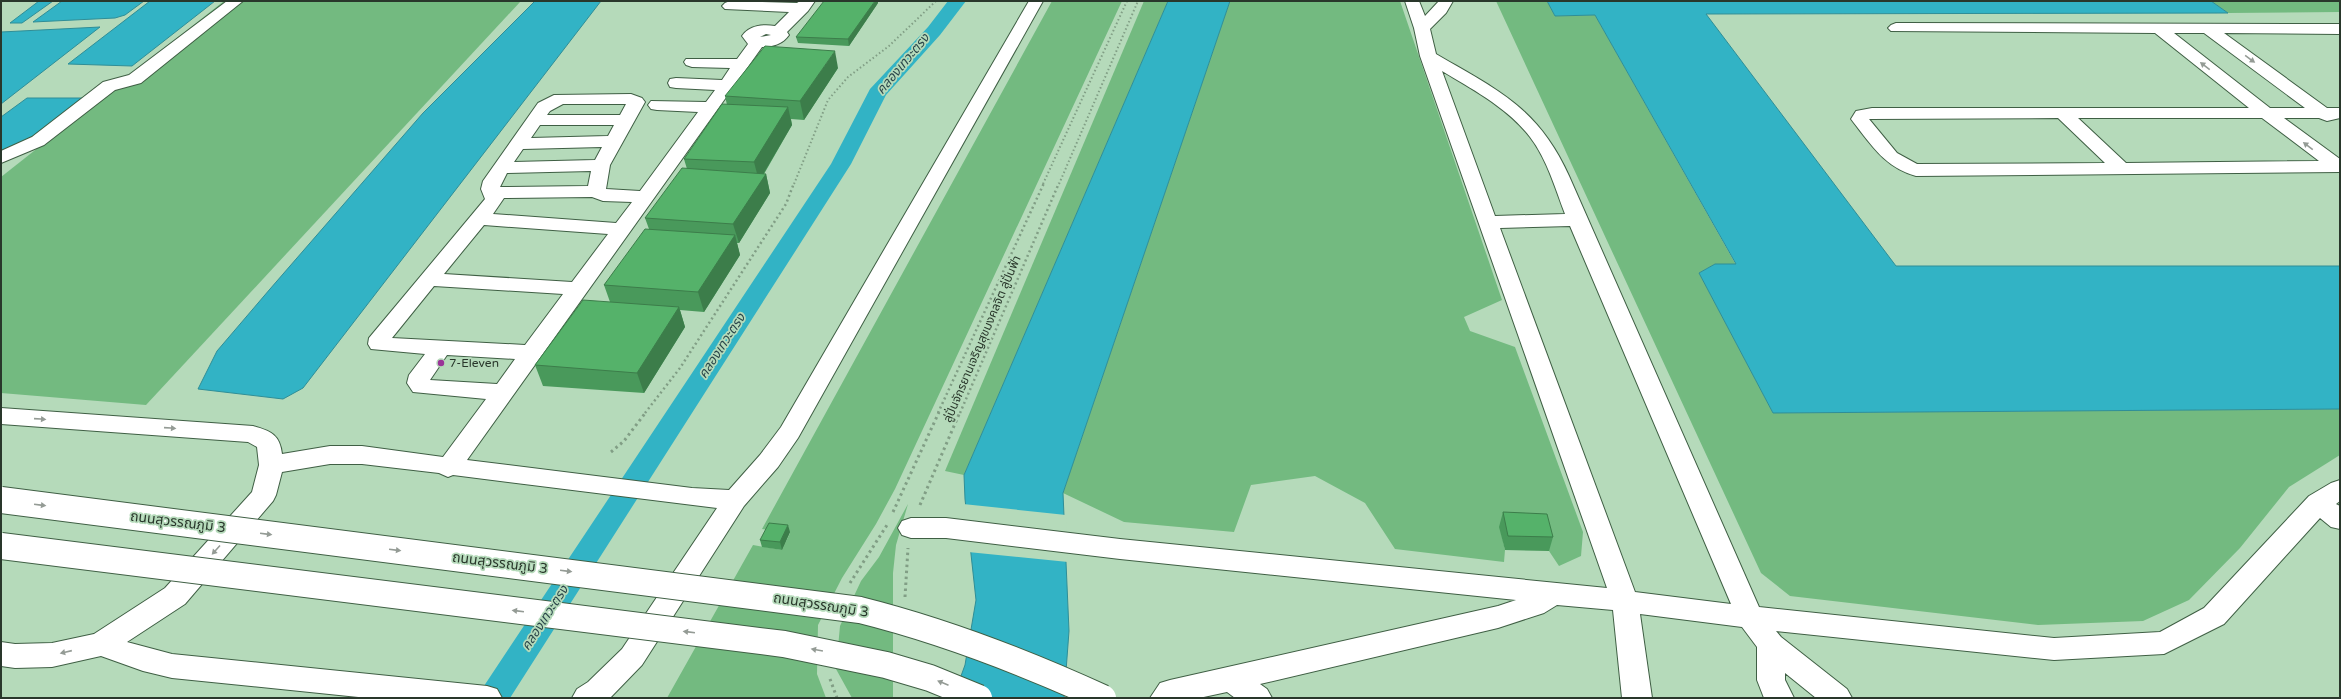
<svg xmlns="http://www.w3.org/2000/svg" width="2341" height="699" font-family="'Varela Round','Noto Sans Thai',sans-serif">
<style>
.green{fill:#73ba80}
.water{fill:#32b3c5;stroke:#2f8e97}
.pier{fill:#b5daba}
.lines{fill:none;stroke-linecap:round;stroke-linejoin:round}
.canal{fill:#32b3c5;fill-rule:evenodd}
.minor-casing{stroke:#3f5f44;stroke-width:2}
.path-far2{stroke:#819e85;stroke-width:2;stroke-dasharray:1.5 2.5;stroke-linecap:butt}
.path-far1{stroke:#819e85;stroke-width:2.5;stroke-dasharray:2 3;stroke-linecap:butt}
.path{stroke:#819e85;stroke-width:3;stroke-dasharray:2.5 3.5;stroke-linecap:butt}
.minor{fill:#fff;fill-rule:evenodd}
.minor-bridge-casing{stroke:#3f5f44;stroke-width:28;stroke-linecap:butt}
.minor-bridge{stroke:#fff;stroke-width:26}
.wall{fill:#49995b}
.shaded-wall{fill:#3c7d4a}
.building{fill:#55b26a;stroke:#3c7d4a}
.oneway{fill:#949b95}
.poi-dot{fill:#9a3498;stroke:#b5daba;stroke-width:1.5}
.labels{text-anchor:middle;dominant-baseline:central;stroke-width:3.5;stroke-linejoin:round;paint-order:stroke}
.street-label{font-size:12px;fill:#29372b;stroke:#b5daba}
.poi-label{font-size:12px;fill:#29372b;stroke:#b5daba;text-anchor:start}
.water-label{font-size:13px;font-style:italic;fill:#294449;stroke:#b5daba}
.near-street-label{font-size:14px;fill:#29372b;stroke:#b5daba}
</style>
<rect width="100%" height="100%" fill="#b5daba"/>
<g class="green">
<polygon points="224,1 521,1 146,405 1,393 1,177"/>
<polygon points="1052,1 1122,1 895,489 876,524 842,578 818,625 817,674 826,698 667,698 753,545 782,550 790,533 762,529"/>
<polygon points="1144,1 1168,1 964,475 945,471"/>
<polygon points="1230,1 1400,1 1502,300 1464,317 1470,331 1515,347 1583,532 1581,556 1559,566 1549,551 1543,528 1500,527 1505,550 1504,562 1395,549 1365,503 1315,476 1251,485 1234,532 1124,522 1063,493"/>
<polygon points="1496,1 1547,1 1555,16 1595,15 1736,265 1715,264 1699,273 1773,413 2340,409 2340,455 2289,487 2240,548 2189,600 2143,621 2038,625 1790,596 1761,573"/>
<polygon points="2211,1 2340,1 2340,12 2228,13"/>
<polygon points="908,504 896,545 893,573 893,698 852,698 836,669 840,626 861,581 879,557"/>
</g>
<g class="water">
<polygon points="39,1 53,1 22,23 10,23"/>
<polygon points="62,1 144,1 125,15 115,18 33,22"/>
<polygon points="150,1 215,1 132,66 68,64"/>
<polygon points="535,1 601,1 303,388 283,399 198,389 217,351 270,289 423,113"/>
<polygon points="1168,1 1230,1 1063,493 1069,631 1064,698 953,698 965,665 976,600 965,499 964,475"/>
<polygon points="1547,1 2211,1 2228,13 1706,14 1896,266 2340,266 2340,409 1773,413 1699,273 1715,264 1736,264 1595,15 1555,16"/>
<polygon points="100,27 1,104 1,32"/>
<polygon points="27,98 89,98 22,151 1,151 1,117"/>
</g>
<polygon class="pier" points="963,504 1066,515 1068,562 968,552"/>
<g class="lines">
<polygon class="canal" points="948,1 966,1 940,35 886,95 851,164 510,698 476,698 831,164 870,89 928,27"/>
<g class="minor-casing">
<g id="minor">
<polygon points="227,1 243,1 141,83 115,90 44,145 1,163 1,151 32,137 103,82 129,75"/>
<path d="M730 1 797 3 800 1H815L808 11 787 32 789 35C783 44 772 47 762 47L467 460 692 488 729 490 760 455 781 427 1029 1H1043L798 438 778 467 744 506 642 665 610 698H572L577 689 588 682 622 649 717 508 453 475 448 477 439 473 362 464H330L282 472 276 495 273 501 185 604 127 642 172 654 487 686 497 689 502 698H368L172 678 143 671 101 656 52 667 15 668 1 666V642L15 644 52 643 94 634 165 588 252 492 259 465 257 447 248 442 1 424V408L253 426C271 431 280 435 282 454L330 446H362L443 457 486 399 413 392 407 383 409 375 425 354 371 349 368 344 369 338 485 199 481 189 483 181 538 103 554 95 631 94 642 98 645 102 610 165 606 189 640 191 698 112 657 110 651 109 648 105 651 101 706 102 715 90 676 88 670 87 668 83 670 79 676 78 722 80 730 68 692 67 686 65 684 62 686 59H737L748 44 742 36C749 25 764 24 775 26L789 12 725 9 722 6 725 3ZM766 34 771 35 760 37ZM563 104H626L620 115H547L550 111ZM540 125H614L608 136 531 138ZM602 147 595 160 514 162 523 149ZM591 171 588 186 500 187 507 173ZM592 197 603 201 632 202 616 223 493 214 504 198ZM484 225 608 234 572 282 444 274ZM434 286 563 294 525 345 392 338ZM447 355 515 359 497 384 430 380Z"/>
<path d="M1405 1H1419L1425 16 1439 1H1453L1446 13 1430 29 1436 54C1497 90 1538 107 1569 176L1759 607 2054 638 2160 632 2204 608 2309 496 2331 483 2340 480V501L2336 504 2340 506V529L2331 527 2320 518 2224 624 2164 654 2054 660 1776 631 1781 637 1847 689 1852 698H1816L1785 673V680L1794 698H1764L1757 680V647L1742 627 1640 614 1652 698H1622L1613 610 1557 605 1544 613 1498 628 1260 684 1267 689 1272 698H1235L1227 692 1199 698H1150L1160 683 1170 680 1498 606 1516 600 1120 559 946 538H911L902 535 898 528 902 521 911 518H946L1120 539 1607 588 1420 56 1414 28ZM1442 71C1472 89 1508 108 1530 137 1547 159 1555 188 1565 214L1495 216ZM1570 226 1731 604 1635 592 1500 228Z"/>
<path d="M1896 23 2340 24V34L2224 33 2327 108H2340V118L2327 121 2319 118H2284L2340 159V172L1916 176C1886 168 1872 146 1854 123L1851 119 1856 111 1872 108H2249L2155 33 1891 31 1888 28 1891 25ZM2174 33H2204L2305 108H2270ZM2058 118 2105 163 1917 164 1897 153 1869 119ZM2078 118H2262L2319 161 2126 163Z"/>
</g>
</g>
<g class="path-far2">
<polyline points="794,184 828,100 848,77 889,46 936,1"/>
<polyline points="1043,184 1127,1"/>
<polyline points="1059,184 1138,1"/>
</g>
<g class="path-far1">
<polyline points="645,413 680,368 786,204 794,183"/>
<polyline points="938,413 1044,183"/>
<polyline points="960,413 1059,183"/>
</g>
<g class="path">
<polyline points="611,452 624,441 646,412"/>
<polyline points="920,505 960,412"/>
<polyline points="893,512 939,412"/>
<polyline points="850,583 887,525"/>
<polyline points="905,597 908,548"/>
<polyline points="830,679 837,698"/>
</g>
<use href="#minor" class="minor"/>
<g class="minor-bridge-casing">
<g id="minor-bridge">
<path d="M1 500 860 610C944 631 1024 662 1103 698"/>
<polyline points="1,546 784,644 886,665 930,678 979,698"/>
</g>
</g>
<use href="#minor-bridge" class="minor-bridge"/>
</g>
<g class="wall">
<polygon points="878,3 849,46 798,43 796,37"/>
<polygon points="838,68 804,120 791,119 792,125 764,174 766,174 770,193 739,243 737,243 740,255 704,312 680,310 685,327 644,393 543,386 535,365 610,302 604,285 649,229 645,218 687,169 684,159 727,105 725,96"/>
<polygon points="1503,512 1553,537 1549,551 1505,550 1499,527"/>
<polygon points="790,532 782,550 762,547 760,540"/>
</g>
<g class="shaded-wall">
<polygon points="875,1 878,1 878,3 849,46 848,39"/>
<polygon points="835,51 838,68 804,120 800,101"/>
<polygon points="788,107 792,125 759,181 754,162"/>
<polygon points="766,174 770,193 739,243 733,224"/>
<polygon points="735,235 740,255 704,312 698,292"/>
<polygon points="679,307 685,327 644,393 637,373"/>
<polygon points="788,525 790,532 782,550 780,542"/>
</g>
<g class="building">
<polygon points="824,1 875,1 848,39 796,37"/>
<polygon points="765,46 835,51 800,101 725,96"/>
<polygon points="722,104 788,107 754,162 684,159"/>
<polygon points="682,168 766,174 733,224 645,218"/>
<polygon points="645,229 735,235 698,292 604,285"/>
<polygon points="583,300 679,307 637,373 535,365"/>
<polygon points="1503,512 1547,514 1553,537 1508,536"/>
<polygon points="769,523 788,525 780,542 760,540"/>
</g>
<defs><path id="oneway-solid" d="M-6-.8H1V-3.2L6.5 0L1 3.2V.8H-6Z"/></defs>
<g class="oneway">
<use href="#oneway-solid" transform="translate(2250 59) rotate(36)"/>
<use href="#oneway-solid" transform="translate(2205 66) rotate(-142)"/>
<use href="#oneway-solid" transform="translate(2308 146) rotate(-143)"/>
<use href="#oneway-solid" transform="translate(40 419) rotate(4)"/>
<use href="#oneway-solid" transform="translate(170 428) rotate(4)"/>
<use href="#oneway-solid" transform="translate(40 505) rotate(7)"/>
<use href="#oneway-solid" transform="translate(266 534) rotate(7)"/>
<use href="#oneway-solid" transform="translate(216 550) rotate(132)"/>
<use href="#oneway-solid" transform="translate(395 550) rotate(7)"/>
<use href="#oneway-solid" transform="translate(566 571) rotate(7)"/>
<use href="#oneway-solid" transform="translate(518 611) rotate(-173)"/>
<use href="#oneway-solid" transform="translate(689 632) rotate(-173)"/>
<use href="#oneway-solid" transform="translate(817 650) rotate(-170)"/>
<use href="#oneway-solid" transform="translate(66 652) rotate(167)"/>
<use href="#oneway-solid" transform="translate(943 683) rotate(-157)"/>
</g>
<circle class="poi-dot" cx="441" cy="363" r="4"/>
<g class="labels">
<g class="street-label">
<text transform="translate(982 339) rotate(-67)">ลู่ปั่นจักรยานเจริญสุขมงคลจิต ลู่ปั่นฟ้า</text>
</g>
<g class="poi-label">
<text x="449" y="363">7-Eleven</text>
</g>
<g class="water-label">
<text transform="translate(903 64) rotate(-50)">คลองเทวะตรง</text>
<text transform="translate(722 346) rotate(-57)">คลองเทวะตรง</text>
<text transform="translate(545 618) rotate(-57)">คลองเทวะตรง</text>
</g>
<g class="near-street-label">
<text transform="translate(178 522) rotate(7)">ถนนสุวรรณภูมิ 3</text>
<text transform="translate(500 563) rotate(7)">ถนนสุวรรณภูมิ 3</text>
<text transform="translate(821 605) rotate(9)">ถนนสุวรรณภูมิ 3</text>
</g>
</g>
<rect width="2341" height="699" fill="none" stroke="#29372b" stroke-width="4"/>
</svg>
